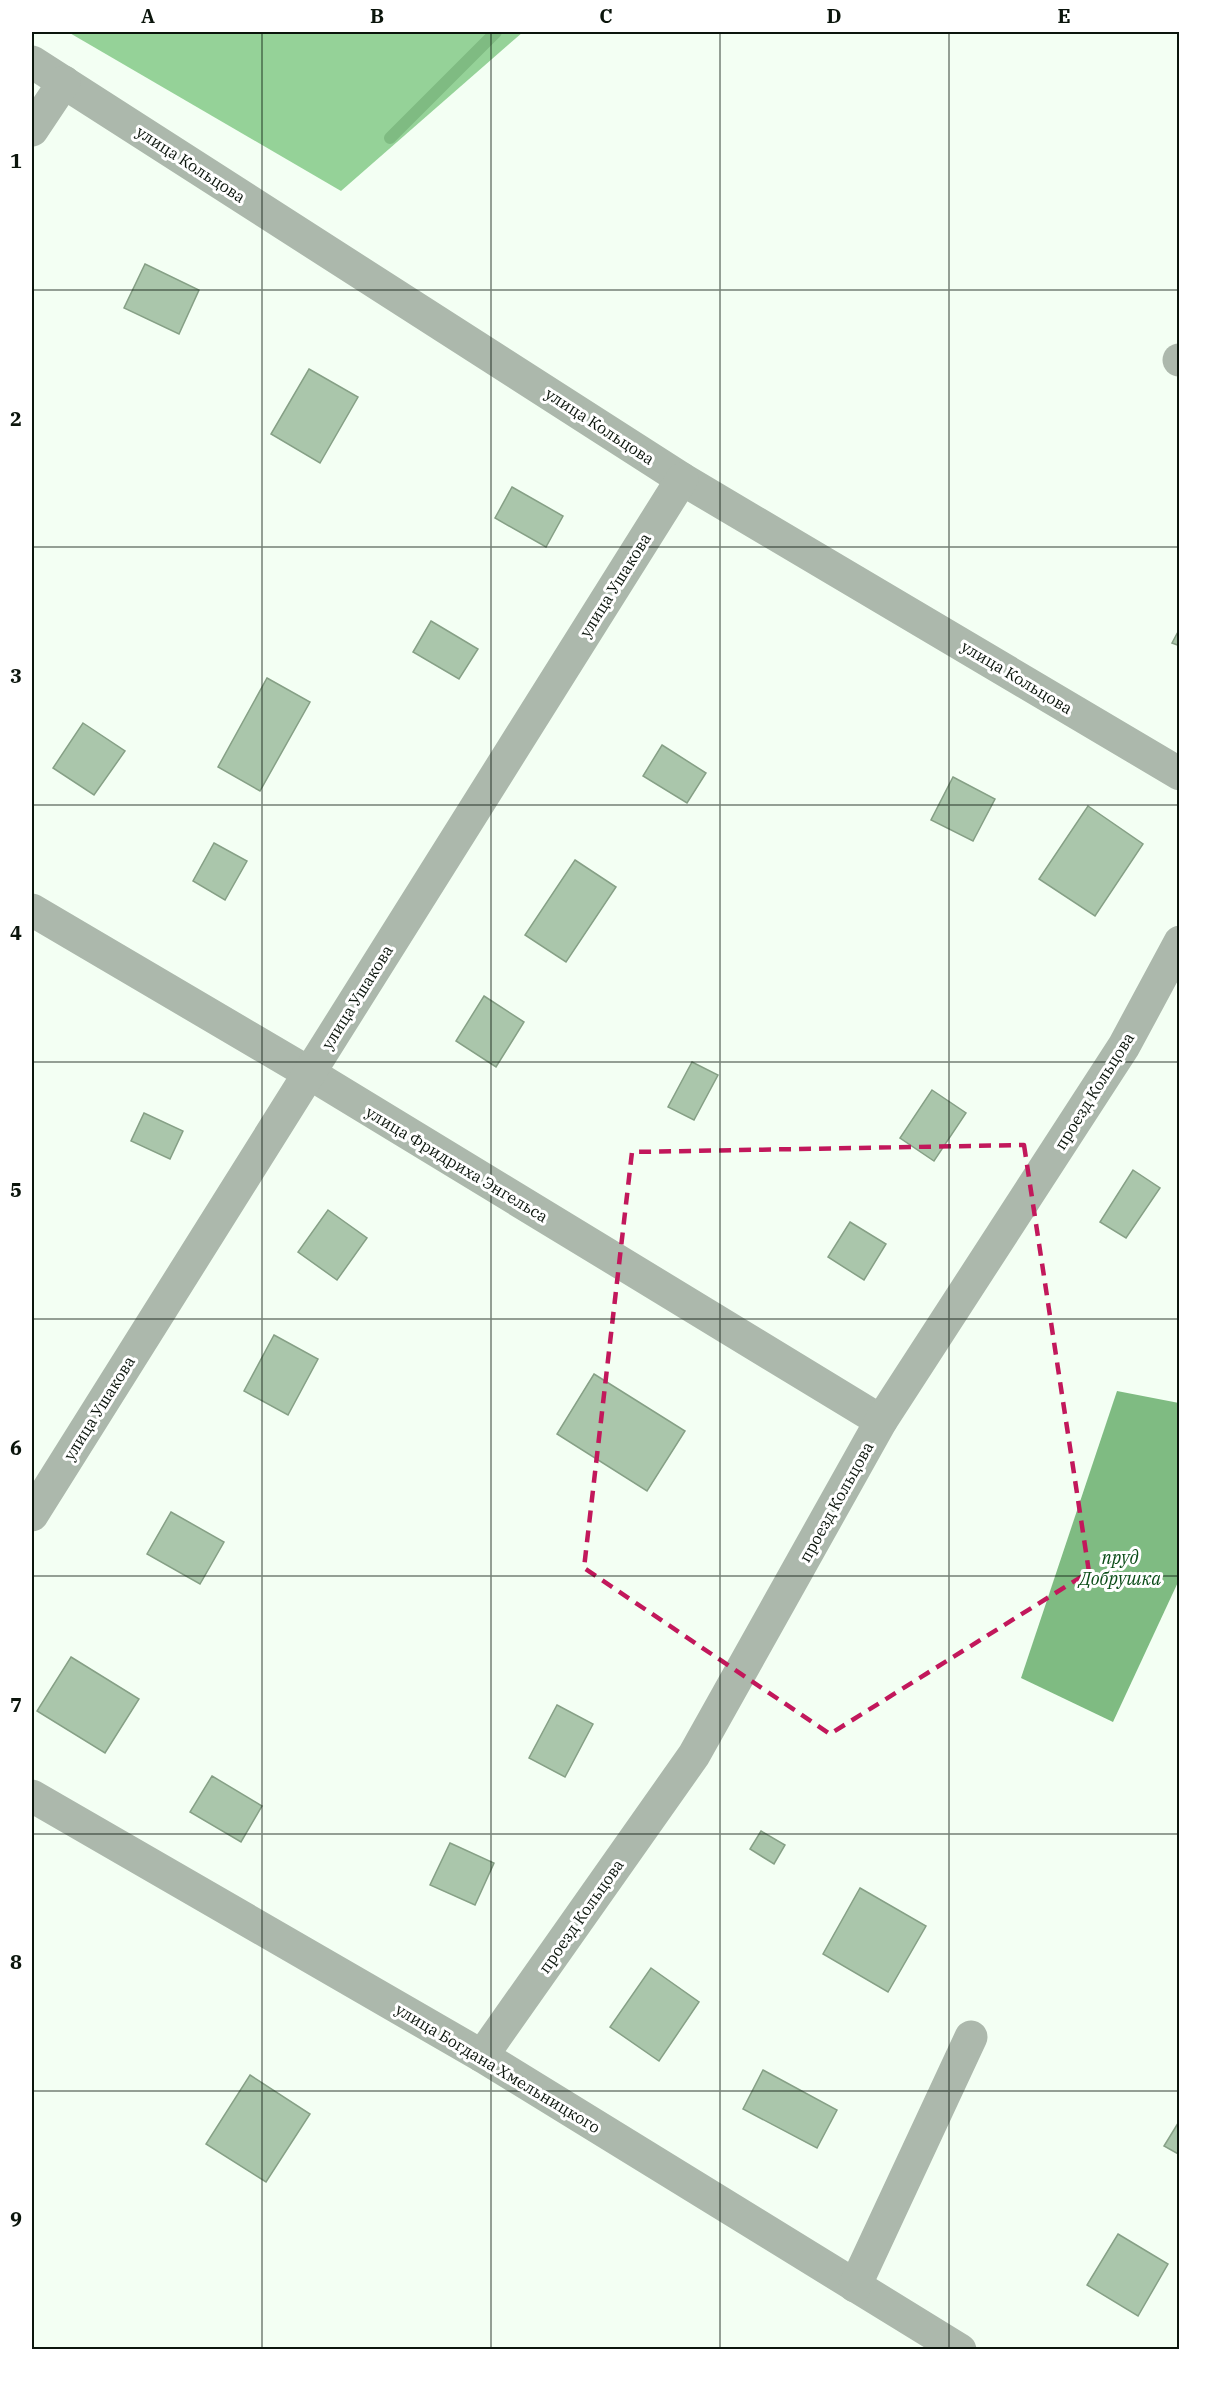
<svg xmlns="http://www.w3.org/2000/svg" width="1211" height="2381" font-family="'IBM Plex Serif',serif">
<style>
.forest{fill:#95d298}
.water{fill:#7fbb82}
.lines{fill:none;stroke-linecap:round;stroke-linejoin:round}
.stream{stroke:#7fbb82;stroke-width:12}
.building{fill:#aac6ab;stroke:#86a086;stroke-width:1.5}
.minor{stroke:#acb8ac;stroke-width:33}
.marked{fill:none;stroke:#c2185b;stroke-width:4.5;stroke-dasharray:12 8;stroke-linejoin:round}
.grid{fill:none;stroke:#0b150c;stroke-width:1.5;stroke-opacity:0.55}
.labels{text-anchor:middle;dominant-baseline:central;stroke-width:6;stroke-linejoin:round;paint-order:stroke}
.street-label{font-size:16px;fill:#0b150c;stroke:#fff}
.water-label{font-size:18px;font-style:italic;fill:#0a4c17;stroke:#fff}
.neatline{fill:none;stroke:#0b150c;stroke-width:2}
.grid-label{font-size:20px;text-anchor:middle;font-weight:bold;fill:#0b150c}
</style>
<rect width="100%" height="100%" fill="#f3fff3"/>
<polygon class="forest" points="68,32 523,32 341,191"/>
<polygon class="water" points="1117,1391 1179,1403 1179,1580 1113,1722 1021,1678"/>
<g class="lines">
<polyline class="stream" points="390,138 496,32"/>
</g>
<g class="building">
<polygon points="145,264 199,290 179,334 124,308"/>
<polygon points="309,369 358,397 320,463 271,434"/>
<polygon points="512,487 563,516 546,547 495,518"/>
<polygon points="431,621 478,649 459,679 413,652"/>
<polygon points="1180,628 1180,646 1172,643"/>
<polygon points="267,678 310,702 260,791 218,767"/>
<polygon points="83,723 125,751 94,795 53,768"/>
<polygon points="662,745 706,773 687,803 643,776"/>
<polygon points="953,777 995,799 973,841 931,820"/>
<polygon points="1088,806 1143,844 1095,916 1039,879"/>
<polygon points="214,843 247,861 225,900 193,881"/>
<polygon points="575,860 616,887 566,962 525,935"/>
<polygon points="484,996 524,1022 496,1067 456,1041"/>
<polygon points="692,1062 718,1075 694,1120 668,1107"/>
<polygon points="932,1090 966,1113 934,1161 900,1138"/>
<polygon points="144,1113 183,1131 170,1159 131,1141"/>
<polygon points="1133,1170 1160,1188 1126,1238 1100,1222"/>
<polygon points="328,1210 367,1238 337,1280 298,1252"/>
<polygon points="850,1222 886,1244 864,1280 828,1257"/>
<polygon points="274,1335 318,1359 288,1415 244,1391"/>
<polygon points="594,1374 685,1431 647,1491 557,1434"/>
<polygon points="171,1512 224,1542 200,1584 147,1554"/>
<polygon points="71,1657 139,1699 105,1753 37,1711"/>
<polygon points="557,1705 593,1724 565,1777 529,1758"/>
<polygon points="212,1776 262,1806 241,1842 190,1812"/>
<polygon points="761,1831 785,1845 774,1864 750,1849"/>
<polygon points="450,1843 494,1863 475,1905 430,1885"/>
<polygon points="860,1888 926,1926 888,1992 823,1954"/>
<polygon points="651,1968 699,2002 659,2061 610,2027"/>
<polygon points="763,2070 837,2110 817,2148 743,2109"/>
<polygon points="250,2075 310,2114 266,2182 206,2144"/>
<polygon points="1180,2120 1180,2155 1164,2146"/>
<polygon points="1118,2234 1168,2264 1138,2316 1087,2285"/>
</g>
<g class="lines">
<g class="minor">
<polyline points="32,62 682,479 1180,774"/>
<polyline points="32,130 64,82"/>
<polyline points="1179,360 1180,360"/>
<polyline points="32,910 309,1073 881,1421"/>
<polyline points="32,1515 682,479"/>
<polyline points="32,1796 482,2056 960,2350"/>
<polyline points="482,2056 694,1755 881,1421 1124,1046 1180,942"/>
<polyline points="855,2286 971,2037"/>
</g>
</g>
<path class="marked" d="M1024 1145 1089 1572 830 1734 584 1568 632 1152Z"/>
<path class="grid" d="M262 32V2350M491 32V2350M720 32V2350M949 32V2350M32 290H1180M32 547H1180M32 805H1180M32 1062H1180M32 1319H1180M32 1576H1180M32 1834H1180M32 2091H1180"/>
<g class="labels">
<g class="street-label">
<text transform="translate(191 164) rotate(33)">улица Кольцова</text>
<text transform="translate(600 426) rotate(33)">улица Кольцова</text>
<text transform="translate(615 585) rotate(-58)">улица Ушакова</text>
<text transform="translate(1017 677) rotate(31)">улица Кольцова</text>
<text transform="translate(357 997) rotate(-58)">улица Ушакова</text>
<text transform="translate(1094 1091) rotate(-58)">проезд Кольцова</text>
<text transform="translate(457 1164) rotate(31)">улица Фридриха Энгельса</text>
<text transform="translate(99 1408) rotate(-58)">улица Ушакова</text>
<text transform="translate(836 1502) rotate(-61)">проезд Кольцова</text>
<text transform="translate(581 1916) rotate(-55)">проезд Кольцова</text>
<text transform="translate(498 2068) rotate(31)">улица Богдана Хмельницкого</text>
</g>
<g class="water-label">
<text x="1120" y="1557">пруд<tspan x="1120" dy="21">Добрушка</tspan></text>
</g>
</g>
<rect width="1211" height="2381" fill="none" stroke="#ffffff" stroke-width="66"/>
<rect x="33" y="33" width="1145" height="2315" class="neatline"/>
<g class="grid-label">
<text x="148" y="23">A</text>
<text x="377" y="23">B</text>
<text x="606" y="23">C</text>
<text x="834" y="23">D</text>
<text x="1064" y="23">E</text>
<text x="16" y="168">1</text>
<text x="16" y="426">2</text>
<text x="16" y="683">3</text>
<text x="16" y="940">4</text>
<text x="16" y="1197">5</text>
<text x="16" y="1455">6</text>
<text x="16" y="1712">7</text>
<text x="16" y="1969">8</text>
<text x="16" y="2226">9</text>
</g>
</svg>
